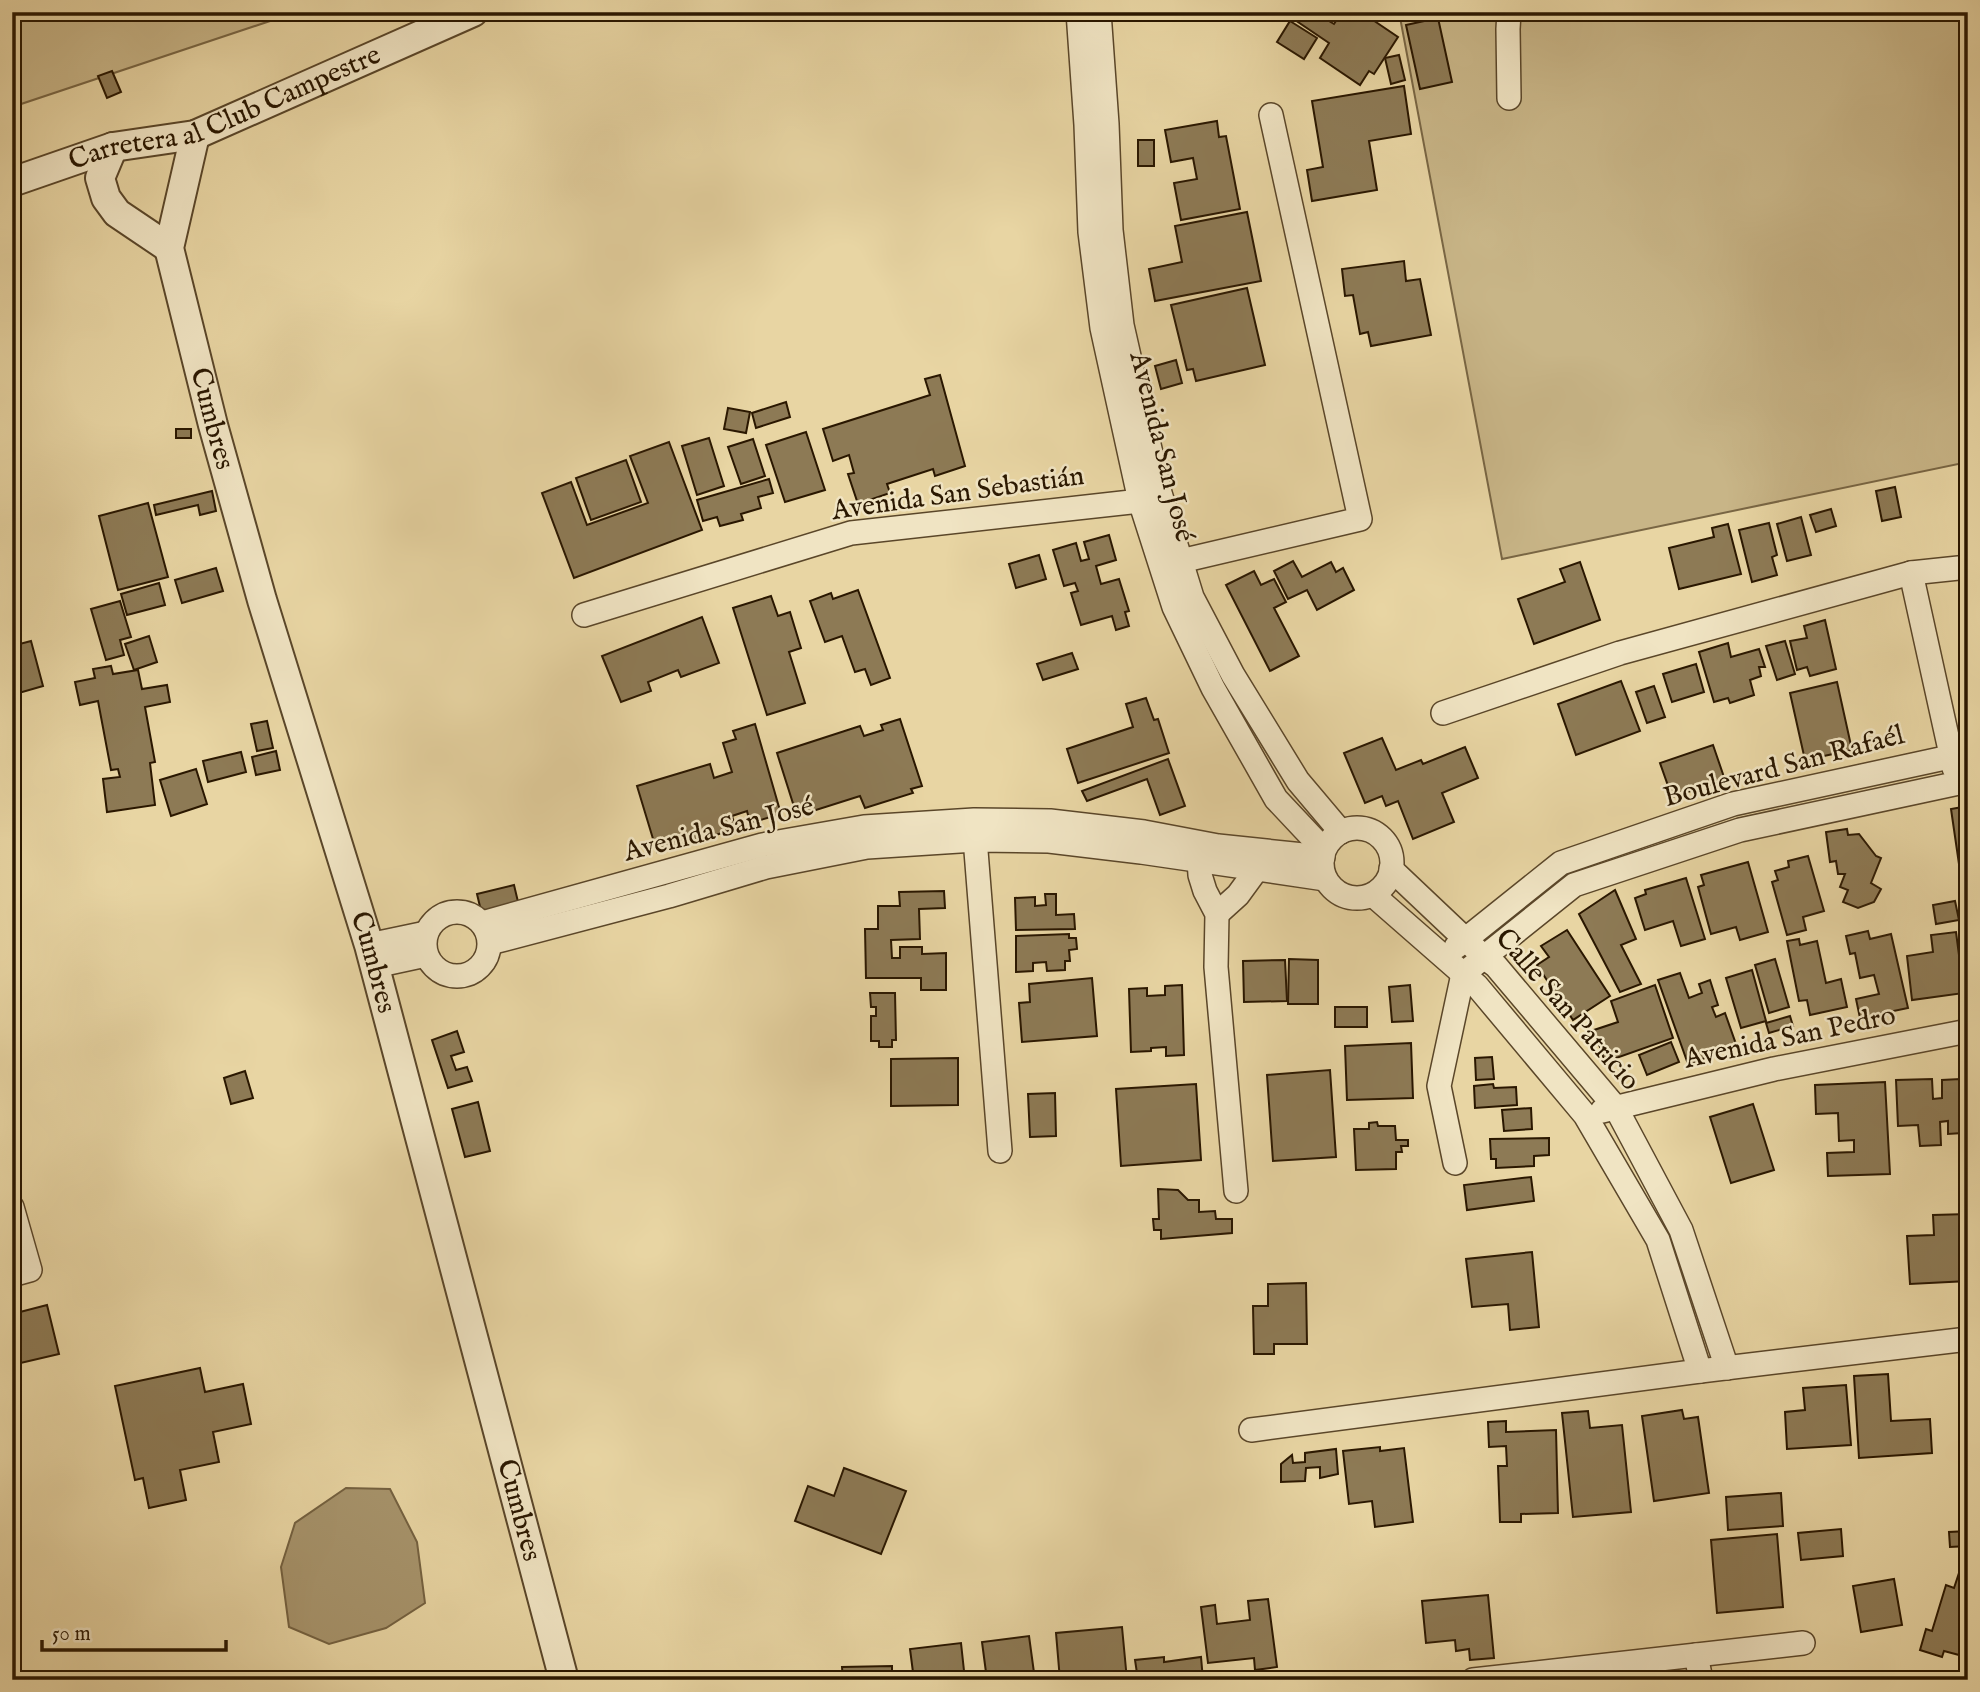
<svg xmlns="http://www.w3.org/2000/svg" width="1980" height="1692" font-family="'IM FELL English',serif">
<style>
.green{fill:#c8b587;stroke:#796644;stroke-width:2}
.water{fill:#a7946c;stroke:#756241;stroke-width:2}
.building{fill:#8d7a55;stroke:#2a1700;stroke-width:2}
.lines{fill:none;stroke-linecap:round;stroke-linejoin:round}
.minor-casing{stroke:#5a4629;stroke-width:26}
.tertiary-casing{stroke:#5a4629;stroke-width:32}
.minor{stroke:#f0e4c3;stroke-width:23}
.tertiary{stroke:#f0e4c3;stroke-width:28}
.labels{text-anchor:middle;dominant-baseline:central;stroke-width:5;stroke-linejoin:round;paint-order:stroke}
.street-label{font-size:28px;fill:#2a1700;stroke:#f0e4c3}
</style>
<rect width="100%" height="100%" fill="#e8d5a3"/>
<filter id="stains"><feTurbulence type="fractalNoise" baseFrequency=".00286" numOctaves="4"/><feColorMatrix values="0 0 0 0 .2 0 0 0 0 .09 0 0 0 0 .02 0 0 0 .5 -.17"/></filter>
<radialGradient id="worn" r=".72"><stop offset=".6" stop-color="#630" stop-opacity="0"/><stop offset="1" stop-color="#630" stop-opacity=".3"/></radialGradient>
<g class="green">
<polygon points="12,12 297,12 12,107"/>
<polygon points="1399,12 1968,12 1968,462 1502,559"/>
</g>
<polygon class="water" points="346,1488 390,1489 417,1542 425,1603 386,1628 329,1644 289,1627 281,1567 295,1523"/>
<g class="building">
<polygon points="1296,12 1335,12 1329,21 1334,24 1342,12 1361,12 1398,37 1374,74 1369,71 1360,85 1320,58 1329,43 1292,18"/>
<polygon points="1438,18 1452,82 1420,89 1406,25"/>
<polygon points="1290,21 1317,38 1304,59 1277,42"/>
<polygon points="1399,55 1405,80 1391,84 1385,58"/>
<polygon points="112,71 121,92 107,98 98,76"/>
<polygon points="1404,86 1411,134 1369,141 1377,190 1312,201 1307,170 1323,167 1312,101"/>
<polygon points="1217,121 1219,137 1226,136 1240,209 1181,220 1174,183 1197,179 1193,158 1171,162 1165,130"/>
<rect x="1138" y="140" width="16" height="26"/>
<polygon points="1247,212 1261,281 1155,301 1149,269 1182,262 1175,226"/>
<polygon points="1404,261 1406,281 1420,279 1431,335 1371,346 1368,332 1360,334 1353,295 1345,296 1342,269"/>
<polygon points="1247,288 1265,365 1196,381 1193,369 1187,370 1171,305"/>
<polygon points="1176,360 1182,383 1161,389 1155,366"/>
<polygon points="940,375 965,466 935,476 933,469 887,484 890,493 858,504 848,474 854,473 849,455 833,461 823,429 930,395 925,379"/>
<polygon points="786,402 790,417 756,428 752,413"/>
<polygon points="728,408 750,412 746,433 724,429"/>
<rect x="176" y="429" width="15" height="9"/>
<polygon points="806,432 825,490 785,502 766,445"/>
<polygon points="709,438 724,486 697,495 682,446"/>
<polygon points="753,439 765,476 741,484 728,447"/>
<polygon points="669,442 702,530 574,578 542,493 571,482 587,525 648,503 630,456"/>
<polygon points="626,460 641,502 591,520 576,478"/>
<polygon points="769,479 773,493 758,497 761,508 741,514 743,520 720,526 717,517 703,521 697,500"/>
<polygon points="1895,487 1901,517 1882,521 1876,491"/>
<polygon points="212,491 216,511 200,515 198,505 156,515 154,505"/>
<polygon points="148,503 168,577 118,590 99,516"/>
<polygon points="1831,509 1836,526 1816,532 1810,515"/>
<polygon points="1801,517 1811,555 1787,561 1777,524"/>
<polygon points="1769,523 1777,555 1772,557 1777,575 1752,582 1739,530"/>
<polygon points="1728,524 1741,574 1679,589 1669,548 1714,537 1712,528"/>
<polygon points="1109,535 1116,560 1096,566 1101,584 1119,579 1129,611 1125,612 1129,626 1116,630 1112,616 1081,625 1071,593 1078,591 1075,583 1064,586 1053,550 1076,543 1081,561 1089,559 1084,542"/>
<polygon points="1039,555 1046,579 1016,588 1009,564"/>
<polygon points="1293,561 1302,577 1331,562 1336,572 1343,568 1354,590 1317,610 1307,590 1288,599 1274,571"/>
<polygon points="1580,562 1600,620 1534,644 1518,599 1565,582 1560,569"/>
<polygon points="216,568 223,591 182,603 175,580"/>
<polygon points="1254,571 1261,585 1274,579 1286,602 1274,608 1299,656 1270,671 1226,585"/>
<polygon points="159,583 165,605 127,615 121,594"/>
<polygon points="858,590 890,678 871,685 865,669 855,672 842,636 825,642 810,601 831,593 833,599"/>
<polygon points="1968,593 1968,634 1962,594"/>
<polygon points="771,596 778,616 790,612 801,648 789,652 805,703 767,715 733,608"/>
<polygon points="120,601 131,637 120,640 124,655 106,660 91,609"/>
<polygon points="702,617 719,663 681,677 678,670 648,682 651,691 621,702 602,656"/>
<polygon points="1825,620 1836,669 1810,676 1807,667 1797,670 1790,641 1807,638 1804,626"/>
<polygon points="149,636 157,662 134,670 125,644"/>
<polygon points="31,641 43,686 12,695 12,646"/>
<polygon points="1785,641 1795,674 1777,680 1766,646"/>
<polygon points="1728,643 1731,657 1759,649 1765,667 1759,667 1761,676 1750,680 1754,695 1730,703 1728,698 1714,702 1699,652"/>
<polygon points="1072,653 1078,669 1043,680 1037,664"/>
<polygon points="1696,664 1704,692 1672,702 1663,674"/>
<polygon points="111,666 113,674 138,670 142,689 167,685 170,702 145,707 155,762 150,763 155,805 107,812 103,779 120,777 118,769 111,770 98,701 80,705 75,682 95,678 93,669"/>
<polygon points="1621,681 1640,731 1576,755 1558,704"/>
<polygon points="1837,682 1852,750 1805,760 1790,693"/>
<polygon points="1654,686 1665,717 1647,723 1636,692"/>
<polygon points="1146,698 1154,720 1158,719 1169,753 1078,783 1067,749 1133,727 1126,704"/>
<polygon points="900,719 922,786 911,789 913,793 865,808 860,796 797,816 777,753 860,726 864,736 883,730 881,725"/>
<polygon points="267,721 273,748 257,751 251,724"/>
<polygon points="755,724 781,814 750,823 747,811 732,816 736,829 657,852 637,786 710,764 714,778 732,772 723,743 736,739 733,731"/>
<polygon points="1382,738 1396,770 1421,760 1423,764 1465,747 1478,778 1442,793 1454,822 1413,839 1398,801 1386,806 1382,796 1365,803 1344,753"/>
<polygon points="1713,745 1725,780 1672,797 1660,763"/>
<polygon points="276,751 280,770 256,775 252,757"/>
<polygon points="241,752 246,772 208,782 203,761"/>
<polygon points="1168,759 1185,806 1160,815 1147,779 1087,801 1082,791"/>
<polygon points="196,769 207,804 171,816 160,780"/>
<polygon points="1968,806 1968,870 1960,871 1951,809"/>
<polygon points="1847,829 1848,835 1859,834 1876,856 1881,858 1871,883 1881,889 1874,902 1858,908 1843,902 1848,890 1840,887 1845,874 1838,874 1836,861 1830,862 1826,832"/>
<polygon points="1808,856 1824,911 1803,917 1806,930 1787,935 1772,882 1778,880 1775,871 1789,867 1788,861"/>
<polygon points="1748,862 1768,932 1740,940 1736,927 1711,934 1698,887 1704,885 1701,875"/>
<polygon points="1686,878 1705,939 1681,946 1673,921 1645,930 1635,898 1646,894 1645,890"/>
<polygon points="514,885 519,906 482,915 477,894"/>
<polygon points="1615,890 1636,939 1621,945 1641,984 1620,992 1579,914"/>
<polygon points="944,891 945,908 919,909 920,939 891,940 892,958 900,958 900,947 922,947 922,954 946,953 946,990 921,990 921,978 866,978 865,929 878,929 878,906 900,906 899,892"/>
<polygon points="1045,894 1056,894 1056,915 1074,914 1075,929 1016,930 1015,898 1035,897 1035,906 1046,905"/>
<polygon points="1955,901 1959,920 1936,924 1933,905"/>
<polygon points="1567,930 1610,996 1573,1020 1537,965 1549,957 1541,946"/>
<polygon points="1868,931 1870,939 1891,934 1908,1008 1860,1018 1856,999 1879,994 1874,975 1860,978 1855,953 1850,954 1846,936"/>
<polygon points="1956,932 1964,993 1912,1000 1907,956 1933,952 1931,935"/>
<polygon points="1069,934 1069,938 1076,938 1077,949 1069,950 1070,961 1065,961 1065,970 1047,971 1046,962 1033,963 1033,971 1016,972 1016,936"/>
<polygon points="1799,939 1800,945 1817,941 1826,983 1841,979 1847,1007 1810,1015 1807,1000 1799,1001 1787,941"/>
<polygon points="1289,959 1318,960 1318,1004 1288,1004"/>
<polygon points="1775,959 1789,1007 1769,1013 1755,965"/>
<polygon points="1285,960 1287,1001 1244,1002 1243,961"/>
<polygon points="1752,970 1766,1021 1741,1028 1726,978"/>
<polygon points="1680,973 1689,998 1702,993 1699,984 1710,980 1718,1005 1712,1007 1716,1017 1725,1013 1737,1047 1688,1064 1658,980"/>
<polygon points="1092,978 1097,1036 1022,1042 1019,1003 1030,1002 1029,984"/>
<polygon points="1182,985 1184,1055 1166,1056 1166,1047 1151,1048 1151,1051 1131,1052 1129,989 1147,988 1147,996 1165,995 1165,986"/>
<polygon points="1410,985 1413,1021 1392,1022 1389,987"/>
<polygon points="1655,985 1673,1038 1605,1062 1594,1030 1618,1022 1611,1001"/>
<polygon points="870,993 895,993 896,1040 892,1040 892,1047 879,1047 879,1041 871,1041 871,1016 876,1016 876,1007 871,1007"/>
<rect x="1335" y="1007" width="32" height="20"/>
<polygon points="1790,1016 1793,1026 1769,1033 1766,1023"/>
<polygon points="457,1031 464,1052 451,1056 456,1070 467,1067 472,1081 448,1088 432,1040"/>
<polygon points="1671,1042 1679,1062 1647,1075 1639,1055"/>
<polygon points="1411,1043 1413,1098 1347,1100 1345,1046"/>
<polygon points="1492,1057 1494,1079 1476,1080 1475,1058"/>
<polygon points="958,1058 958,1105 891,1106 891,1059"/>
<polygon points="1330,1070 1336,1157 1273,1161 1267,1075"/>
<polygon points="245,1071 253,1098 231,1104 224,1078"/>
<polygon points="1932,1079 1933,1099 1942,1098 1942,1080 1960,1079 1962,1133 1948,1134 1948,1121 1940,1122 1941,1145 1920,1146 1918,1125 1898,1126 1896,1080"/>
<polygon points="1885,1082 1890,1174 1828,1176 1827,1153 1854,1152 1854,1140 1839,1141 1838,1113 1816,1114 1815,1085"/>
<polygon points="1196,1084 1201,1160 1121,1166 1116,1089"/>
<polygon points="1493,1084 1494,1088 1516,1087 1517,1105 1475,1108 1474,1086"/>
<polygon points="1055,1093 1056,1136 1030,1137 1028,1094"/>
<polygon points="478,1102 490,1151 465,1157 452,1109"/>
<polygon points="1753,1104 1774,1170 1731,1183 1710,1117"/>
<polygon points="1531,1108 1532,1129 1504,1131 1502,1110"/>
<polygon points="1377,1122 1378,1126 1395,1126 1396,1140 1408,1140 1408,1146 1401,1146 1402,1152 1396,1152 1396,1169 1356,1170 1354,1129 1369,1129 1369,1123"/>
<polygon points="1549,1138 1549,1155 1534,1156 1534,1166 1496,1168 1496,1159 1491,1159 1490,1139"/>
<polygon points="1531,1177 1534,1201 1467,1210 1464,1185"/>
<polygon points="1158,1189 1178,1190 1188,1200 1199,1200 1199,1212 1215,1211 1216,1219 1232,1219 1232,1233 1161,1239 1161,1230 1154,1230 1153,1219 1159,1219"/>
<polygon points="1968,1214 1968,1281 1910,1284 1907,1236 1934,1235 1933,1215"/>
<polygon points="1532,1252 1539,1327 1510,1330 1508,1304 1472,1307 1466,1259"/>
<polygon points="1306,1283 1307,1344 1274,1344 1274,1354 1254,1354 1253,1306 1268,1306 1268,1284"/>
<polygon points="14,1288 20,1312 47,1305 59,1354 12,1365"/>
<polygon points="200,1368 205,1392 243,1384 251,1424 213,1432 219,1462 180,1470 186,1500 149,1508 143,1478 135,1480 115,1386"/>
<polygon points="1888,1374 1891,1421 1930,1419 1932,1453 1859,1458 1854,1376"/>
<polygon points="1846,1385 1851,1445 1787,1449 1785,1412 1805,1410 1803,1388"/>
<polygon points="1682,1410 1684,1419 1698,1417 1709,1493 1654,1501 1642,1416"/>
<polygon points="1588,1411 1590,1428 1622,1425 1631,1512 1573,1517 1562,1413"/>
<polygon points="1506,1421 1506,1432 1556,1430 1558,1513 1521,1514 1521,1522 1500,1522 1498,1466 1507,1466 1506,1446 1489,1447 1488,1422"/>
<polygon points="1380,1447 1380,1451 1404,1448 1413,1522 1375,1527 1372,1501 1349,1504 1343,1451"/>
<polygon points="1336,1449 1338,1474 1320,1478 1320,1467 1306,1468 1305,1481 1281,1482 1281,1464 1292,1455 1293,1463 1305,1462 1305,1453"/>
<polygon points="844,1468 906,1491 881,1554 795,1521 808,1486 834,1496"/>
<polygon points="1781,1493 1783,1526 1728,1530 1726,1497"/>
<polygon points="1841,1529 1843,1556 1801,1560 1798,1533"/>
<polygon points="1968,1531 1968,1546 1950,1547 1949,1532"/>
<polygon points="1777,1534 1783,1607 1717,1613 1711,1540"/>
<polygon points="1959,1573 1968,1576 1965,1594 1968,1594 1968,1625 1959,1655 1944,1651 1942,1657 1920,1650 1926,1629 1932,1631 1946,1585 1954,1588"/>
<polygon points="1894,1579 1902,1625 1861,1632 1853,1586"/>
<polygon points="1488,1595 1494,1658 1470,1660 1469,1649 1456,1651 1455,1640 1426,1643 1422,1601"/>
<polygon points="1268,1599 1277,1667 1255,1670 1254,1658 1208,1663 1201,1607 1215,1605 1217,1624 1250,1620 1248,1601"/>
<polygon points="1122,1627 1127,1680 1060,1680 1056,1633"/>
<polygon points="1029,1636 1035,1680 987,1680 982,1642"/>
<polygon points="961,1643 965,1680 914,1680 910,1649"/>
<polygon points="1164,1657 1164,1662 1201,1657 1203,1680 1138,1680 1135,1660"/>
<polygon points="892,1666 892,1680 843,1680 842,1667"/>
</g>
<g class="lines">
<g class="minor-casing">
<g id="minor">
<polyline points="1078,12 1086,125 1090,232 1102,328 1140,501 1174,607 1213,688 1276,799 1324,850"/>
<polyline points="1099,12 1107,124 1111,230 1122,325 1160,493 1192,597 1233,675 1298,781 1341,832"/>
<polyline points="1509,98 1508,29 1509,12"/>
<polyline points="1168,564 1360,519 1271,115"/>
<polyline points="1911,573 1954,768"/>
<polyline points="584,615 851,533 1140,501"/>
<polyline points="1443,713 1620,653 1911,573 1968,567"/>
<polyline points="974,826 1000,1151"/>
<circle cx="1357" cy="863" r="35"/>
<polyline points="1199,860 1200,875 1205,891 1217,914 1216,967 1236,1191"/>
<polyline points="1391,869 1484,957 1496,966 1616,1108 1681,1230 1727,1368"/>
<polyline points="1373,895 1477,986 1585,1115 1658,1240 1700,1371"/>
<circle cx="457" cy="944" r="32"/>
<polyline points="1217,914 1238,895 1257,869"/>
<polyline points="482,923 762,845 864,827 974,820 1050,821 1144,832 1218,846 1323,857"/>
<polyline points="490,943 669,896 766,867 867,847 975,840 1049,841 1141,852 1325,879"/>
<polyline points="369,945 426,933"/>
<polyline points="1456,947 1561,863 1733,804 1968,753"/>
<polyline points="375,966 426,955"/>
<polyline points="1602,1111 1774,1069 1968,1031"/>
<polyline points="1455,1163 1439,1086 1463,974 1574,885 1740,830 1968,781"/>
<polyline points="12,1207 30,1270 12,1275"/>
<polyline points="1251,1430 1700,1371 1968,1339"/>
<polyline points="1696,1655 1701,1680"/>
<polyline points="1473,1680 1803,1643"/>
</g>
</g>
<g class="tertiary-casing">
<g id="tertiary">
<path id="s1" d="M195 135 169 248 213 425 262 600 369 945 564 1680"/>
<polyline points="113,147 100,178 106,198 117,213 169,248"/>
<path id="s2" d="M12 182 113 147 195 135 473 12"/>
</g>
</g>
<use href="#minor" class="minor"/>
<use href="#tertiary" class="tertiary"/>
</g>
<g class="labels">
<g class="street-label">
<text stroke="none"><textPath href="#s2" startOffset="226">Carretera al Club Campestre</textPath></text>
<text stroke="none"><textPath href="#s1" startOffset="292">Cumbres</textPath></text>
<text transform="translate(1161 447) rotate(76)">Avenida San José</text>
<text transform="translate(958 494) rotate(-8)">Avenida San Sebastián</text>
<text transform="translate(1784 767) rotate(-15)">Boulevard San Rafaél</text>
<text transform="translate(719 830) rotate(-14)">Avenida San José</text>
<text stroke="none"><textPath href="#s1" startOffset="859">Cumbres</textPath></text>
<text transform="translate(1567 1010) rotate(49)">Calle San Patricio</text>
<text transform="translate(1790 1038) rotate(-12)">Avenida San Pedro</text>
<text stroke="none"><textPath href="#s1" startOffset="1426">Cumbres</textPath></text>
</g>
</g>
<rect width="1980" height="1692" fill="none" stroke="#e8d5a3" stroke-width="42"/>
<rect x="14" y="14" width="1952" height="1664" fill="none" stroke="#2a1700" stroke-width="3.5"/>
<rect x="21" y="21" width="1938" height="1650" fill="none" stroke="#2a1700" stroke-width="2"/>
<path d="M42 1640v10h184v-10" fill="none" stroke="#2a1700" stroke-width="3.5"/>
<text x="52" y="1640" font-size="21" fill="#2a1700" stroke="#f0e4c3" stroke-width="5" paint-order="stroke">50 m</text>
<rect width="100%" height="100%" filter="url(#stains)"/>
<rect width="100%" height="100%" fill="url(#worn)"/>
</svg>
